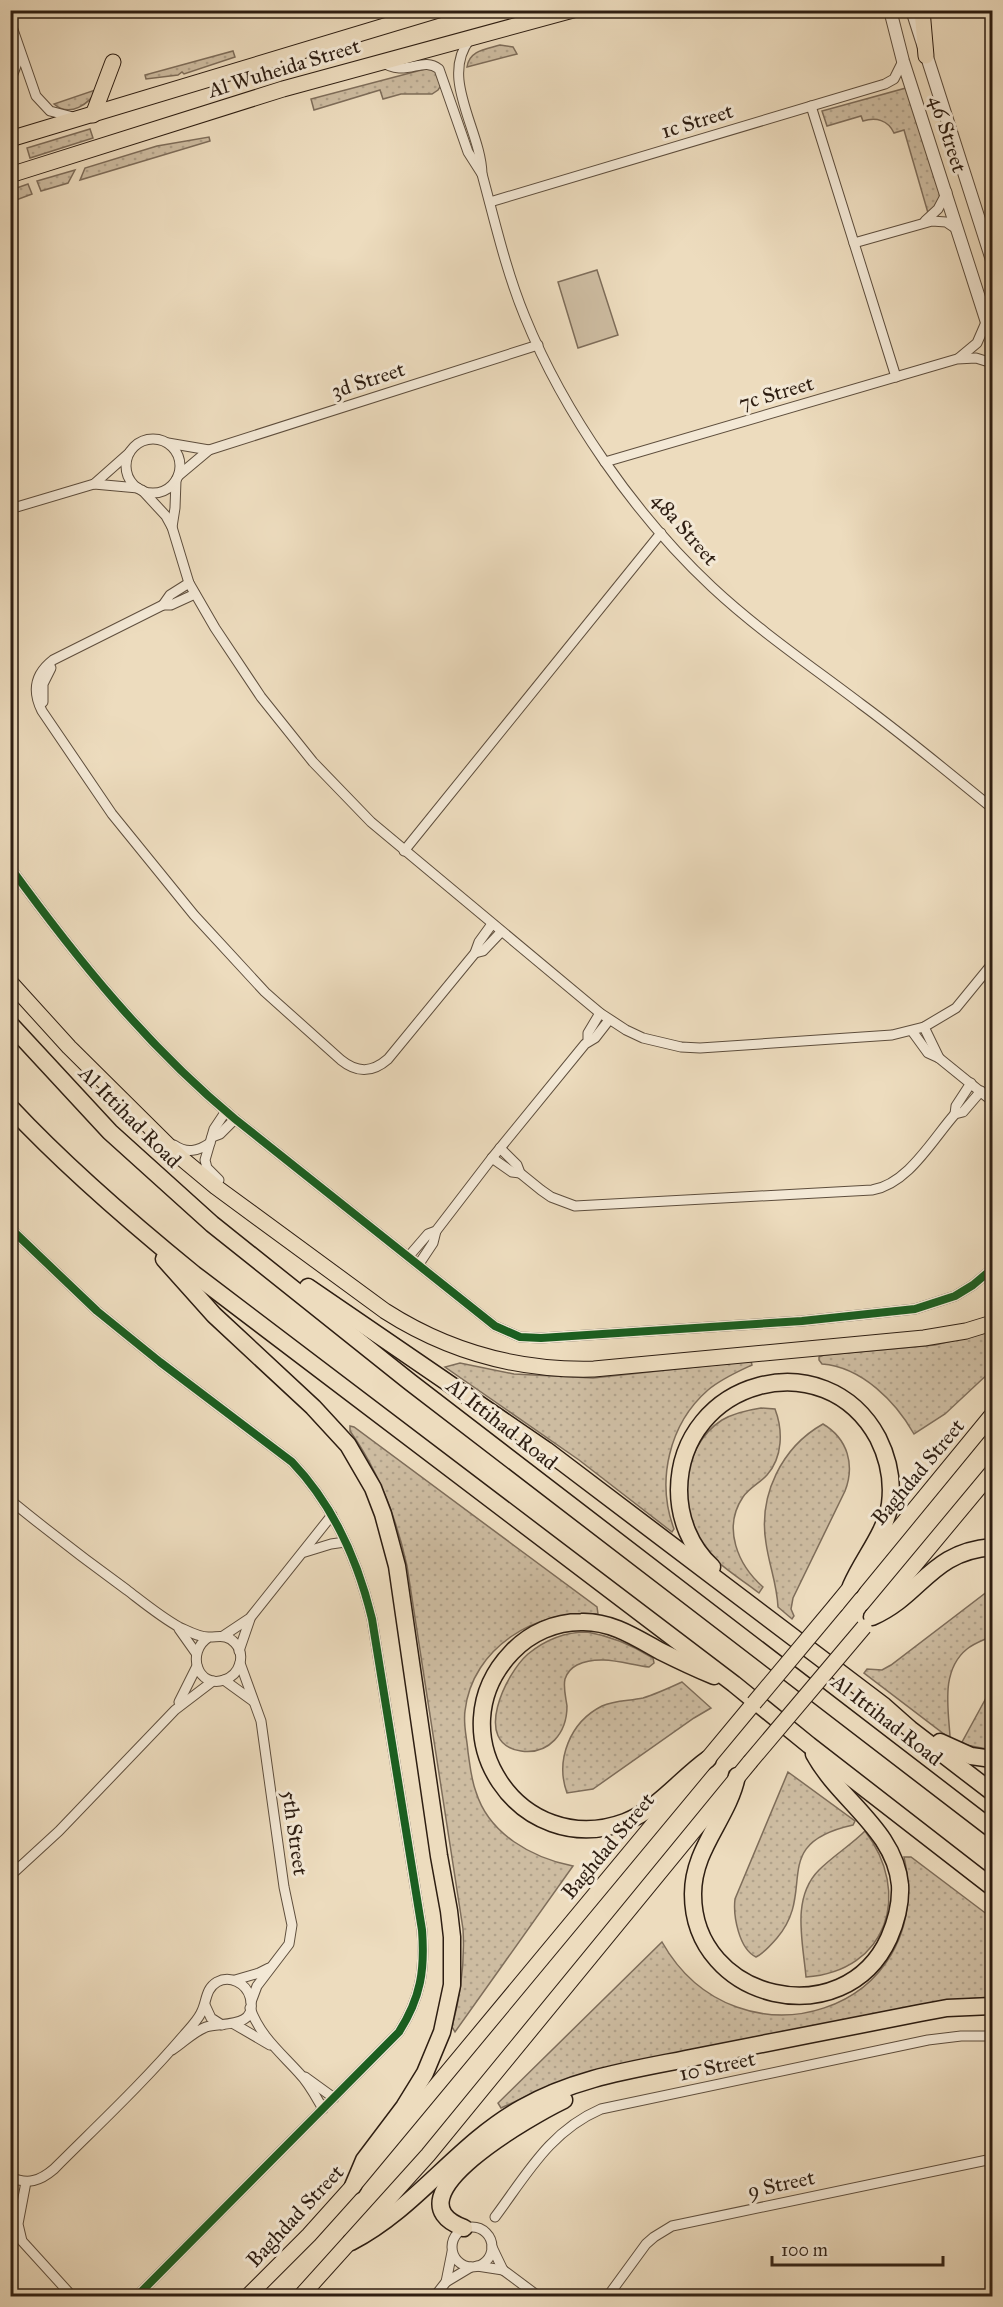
<svg xmlns="http://www.w3.org/2000/svg" width="1003" height="2307" font-family="'IM FELL Great Primer',serif">
<style>
.grass{fill:url(#grass-dots);stroke:#7e6d5a;stroke-width:1.5}
.pitch{fill:#cdbca1;stroke:#7e6d5a;stroke-width:1.5}
.lines{fill:none;stroke-linecap:round;stroke-linejoin:round}
.minor-casing{stroke:#5e4e3d;stroke-width:11}
.tertiary-casing{stroke:#5e4e3d;stroke-width:14}
.primary-casing{stroke:#2e1e12;stroke-width:17}
.motorway-casing{stroke:#2e1e12;stroke-width:19}
.minor{stroke:#f3e8d5;stroke-width:9}
.tertiary{stroke:#f3e8d5;stroke-width:12}
.primary{stroke:#eddcbe;stroke-width:15}
.motorway{stroke:#eddcbe;stroke-width:16}
.primary-bridge-casing{stroke:#2e1e12;stroke-width:17;stroke-linecap:butt}
.primary-bridge{stroke:#eddcbe;stroke-width:15}
.cycleway-casing{stroke:#f3e8d5;stroke-width:11}
.cycleway{stroke:#1b5e20;stroke-width:8}
.labels{text-anchor:middle;dominant-baseline:central;stroke-width:6;stroke-linejoin:round;paint-order:stroke}
.street-label{font-size:21px;fill:#2e1e12;stroke:#f3e8d5}
</style>
<defs>
<pattern id="grass-dots" width="8" height="8" patternUnits="userSpaceOnUse" patternTransform="scale(1.5)"><rect width="8" height="8" fill="#cdbca1"/><path d="M2 2h.1M6 6h.1" fill="none" stroke="#b0a18a" stroke-width="1.8" stroke-linecap="round"/></pattern>
</defs>
<rect width="100%" height="100%" fill="#eddcbe"/>
<filter id="stains"><feTurbulence type="fractalNoise" baseFrequency=".00333" numOctaves="4"/><feColorMatrix values="0 0 0 0 .2 0 0 0 0 .09 0 0 0 0 .02 0 0 0 .5 -.17"/></filter>
<radialGradient id="worn" r=".72"><stop offset=".6" stop-color="#630" stop-opacity="0"/><stop offset="1" stop-color="#630" stop-opacity=".3"/></radialGradient>
<g class="grass">
<path d="M500 45 513 47 517 54 467 67C469 50 487 49 500 45Z"/>
<polygon points="233,51 235,57 184,74 182,72 178,75 146,79 145,75"/>
<polygon points="429,68 435,69 442,84 438,90 432,94 401,94 383,99 380,90 314,110 311,99"/>
<path d="M906 88 941 194 937 205 928 213 904 130 894 133C888 120 876 117 863 121L861 116 827 126 822 111Z"/>
<path d="M98 89C89 104 70 118 54 104Z"/>
<polygon points="90,129 93,138 30,158 27,148"/>
<polygon points="209,137 210,141 80,180 85,168 157,146"/>
<polygon points="75,170 68,183 41,191 37,181"/>
<polygon points="28,184 32,194 11,202 11,190"/>
<path d="M992 1331V1370L945 1414 914 1434C896 1402 862 1367 822 1364L819 1360V1357L824 1355 935 1345Z"/>
<path d="M751 1361 752 1365C737 1372 721 1379 708 1390 669 1424 656 1481 674 1529L672 1532 579 1460 445 1367 460 1363 514 1374 593 1378Z"/>
<path d="M761 1408 775 1409C783 1430 783 1457 767 1475 760 1483 750 1487 743 1497 722 1528 738 1565 763 1587L759 1593C743 1580 717 1565 705 1549 677 1511 680 1447 722 1420 734 1413 748 1410 761 1408Z"/>
<path d="M823 1424C848 1439 855 1465 845 1491L793 1598 791 1609 794 1616 792 1619 778 1607C777 1584 769 1565 766 1543 758 1495 782 1447 823 1424Z"/>
<path d="M350 1426 354 1427 597 1607 598 1614C538 1608 472 1647 465 1711 463 1725 467 1738 468 1752 470 1765 471 1779 476 1792 489 1834 532 1858 573 1866L455 2032 452 2027C461 1994 465 1963 463 1929L407 1566C396 1516 379 1472 350 1431Z"/>
<path d="M992 1588V1636C984 1640 974 1643 967 1649 941 1670 948 1707 950 1736L948 1737 864 1673 867 1669 882 1670 891 1665Z"/>
<path d="M587 1632C611 1636 632 1645 653 1658L654 1663 649 1667C625 1664 600 1654 577 1665 571 1668 567 1673 565 1679 563 1688 566 1698 567 1706 567 1733 549 1755 521 1751 471 1744 506 1673 528 1654 545 1640 565 1632 587 1632Z"/>
<path d="M682 1682 711 1708 694 1718 593 1789 567 1793C555 1760 570 1722 602 1706 615 1700 629 1701 643 1698 656 1694 669 1688 682 1682Z"/>
<polygon points="992,1687 992,1750 961,1744"/>
<path d="M788 1772 855 1821 853 1825C767 1844 818 1890 777 1938 771 1945 764 1953 756 1957 739 1949 733 1916 735 1899Z"/>
<path d="M865 1831C912 1893 888 1971 806 1977 803 1942 791 1898 819 1870 833 1856 851 1845 865 1831Z"/>
<path d="M904 1857H911L992 1918V1997L952 2000 913 2006 621 2065 551 2085 501 2108 498 2103 662 1942C738 2076 938 2012 904 1857Z"/>
</g>
<polygon class="pitch" points="597,270 618,335 578,348 558,282"/>
<g class="lines">
<g class="minor-casing">
<g id="minor">
<polyline points="10,21 36,96 50,111 73,117"/>
<path d="M470 39C439 78 481 130 482 174 495 222 506 271 525 317 564 413 635 515 712 587 758 630 811 666 861 704 906 737 949 773 992 808"/>
<path d="M380 61C407 79 421 55 439 69L468 152 482 174"/>
<polyline points="10,82 17,63 16,53"/>
<polyline points="811,106 896,377"/>
<polyline points="490,202 885,84 894,79 903,61"/>
<polyline points="925,221 938,209 947,192"/>
<polyline points="854,243 932,221 946,222 958,230"/>
<polyline points="959,358 977,343 987,320"/>
<circle cx="153" cy="466" r="27"/>
<polyline points="168,443 209,450"/>
<polyline points="605,462 957,359 976,358 992,363"/>
<polyline points="178,476 209,450 538,345"/>
<polyline points="94,484 129,453"/>
<polyline points="142,490 166,516 172,527 189,583 215,628 261,697 313,762 371,822 600,1013 626,1030 643,1038 681,1047 700,1048 892,1035 924,1027 956,1008 992,964"/>
<polyline points="10,509 94,484 138,488"/>
<polyline points="172,527 175,508 176,480"/>
<path d="M195 594 171 605H163L53 660C35 674 32 691 42 711L112 814 194 915 265 992 341 1060C357 1073 372 1073 388 1059L475 953 479 942 492 924"/>
<polyline points="163,605 170,595 189,583"/>
<polyline points="43,702 43,684 51,668"/>
<polyline points="404,851 661,533"/>
<path d="M10 867C77 959 147 1046 235 1119L495 1326 520 1337 541 1338 802 1321 915 1309 955 1296 973 1285 992 1269"/>
<polyline points="475,953 483,951 501,932"/>
<polyline points="924,1027 939,1058"/>
<polyline points="912,1031 928,1053 939,1058 992,1101"/>
<polyline points="588,1041 588,1033 600,1013"/>
<polyline points="955,1114 956,1106 971,1083"/>
<polyline points="212,1137 220,1134 235,1119"/>
<path d="M174 1145C187 1154 198 1151 210 1143"/>
<path d="M500 1148 517 1165 520 1173 541 1190 551 1197 575 1206 872 1190C908 1184 932 1140 955 1114L963 1112 981 1091"/>
<polyline points="492,1158 512,1172 520,1173"/>
<polyline points="219,1180 207,1168 205,1160 214,1129 226,1111"/>
<path d="M10 1228 97 1311 160 1362 292 1462C333 1505 358 1561 372 1619L422 1930C425 1970 421 1997 399 2032L137 2296"/>
<polyline points="409,1256 428,1234 436,1231 492,1158 585,1044 595,1038 609,1020"/>
<polyline points="419,1264 433,1243 436,1231"/>
<path d="M10 1500C48 1531 87 1561 127 1590 144 1603 161 1617 179 1627 188 1631 200 1638 210 1637 219 1637 227 1634 235 1643 246 1655 240 1675 224 1680 198 1689 185 1652 209 1637"/>
<polyline points="305,1552 331,1544 345,1542"/>
<polyline points="179,1629 196,1653"/>
<polyline points="223,1636 250,1618 332,1515"/>
<polyline points="239,1651 250,1619"/>
<polyline points="240,1663 261,1721 284,1887 292,1925 289,1944 257,1986 251,2002"/>
<polyline points="224,1680 253,1701"/>
<polyline points="179,1702 197,1666"/>
<polyline points="10,1876 59,1831 175,1710 213,1681"/>
<polyline points="235,1980 259,1973 269,1968"/>
<polyline points="205,2005 211,2018 222,2025"/>
<path d="M250 2008C260 2036 280 2052 299 2073 309 2083 316 2097 323 2109"/>
<polyline points="234,2024 270,2045"/>
<polyline points="305,2077 334,2098"/>
<path d="M10 2177C28 2185 40 2181 54 2169 98 2125 144 2082 184 2035 190 2028 197 2021 201 2013 207 2002 205 1989 217 1982 230 1975 246 1983 250 1997 259 2029 221 2022 206 2027 193 2032 183 2043 172 2050"/>
<polyline points="26,2182 18,2224 22,2241 72,2296"/>
<path d="M495 2217C527 2174 550 2131 601 2109L928 2040 961 2036H992"/>
<circle cx="472" cy="2247" r="20"/>
<polyline points="492,2247 503,2270"/>
<polyline points="477,2266 503,2270"/>
<polyline points="503,2270 538,2296"/>
<polyline points="446,2282 452,2252"/>
<polyline points="435,2296 446,2282 471,2267"/>
<polyline points="608,2296 646,2244 654,2237 672,2226 992,2159"/>
</g>
</g>
<g class="tertiary-casing">
<g id="tertiary">
<polyline points="890,10 903,61 992,338"/>
<polyline points="912,10 992,260"/>
</g>
</g>
<g class="primary-casing">
<g id="primary">
<polyline points="922,10 926,56"/>
<polyline points="93,115 113,62"/>
<polyline points="10,139 438,10"/>
<polyline points="10,175 283,89 573,10"/>
<path d="M10 982 69 1047 180 1157 216 1187 385 1311C449 1352 518 1371 594 1369L924 1338 966 1331 992 1323"/>
<polyline points="836,1605 992,1415"/>
<polyline points="873,1615 992,1472"/>
<polyline points="248,2296 309,2235 353,2186 754,1703"/>
<polyline points="301,2296 428,2155 750,1762"/>
</g>
</g>
<g class="motorway-casing">
<g id="motorway">
<polyline points="10,1024 110,1132 212,1224 410,1382 992,1829"/>
<path d="M10 1107C67 1168 130 1222 194 1274L734 1684 809 1745 992 1887"/>
<polyline points="164,1259 214,1315 313,1407 348,1445 373,1488 383,1514 397,1566 439,1856 449,1911 452,1937 452,1985 442,2032 425,2073 404,2107 364,2160 353,2186"/>
<polyline points="308,1287 546,1450 884,1706 910,1729 992,1792"/>
<path d="M712 1567C690 1547 679 1518 679 1490 680 1380 825 1340 878 1438 888 1458 893 1481 890 1504 885 1534 863 1558 851 1586"/>
<path d="M872 1617C922 1595 930 1552 992 1547"/>
<polyline points="940,1742 971,1756 992,1759"/>
<path d="M708 1759C680 1779 658 1809 625 1822 520 1861 434 1733 512 1652 530 1633 555 1622 581 1622 611 1621 635 1637 660 1651 678 1660 695 1668 714 1676"/>
<path d="M737 1776C728 1819 693 1848 693 1894 693 2001 844 2036 889 1938 896 1922 901 1903 900 1885 895 1830 839 1800 814 1754"/>
<path d="M464 2228C383 2198 535 2114 564 2100"/>
<path d="M351 2242C418 2207 456 2145 522 2108 578 2076 639 2069 701 2056 774 2042 847 2027 920 2013L947 2008 992 2006"/>
</g>
</g>
<use href="#minor" class="minor"/>
<use href="#tertiary" class="tertiary"/>
<use href="#primary" class="primary"/>
<use href="#motorway" class="motorway"/>
<g class="primary-bridge-casing">
<g id="primary-bridge">
<polyline points="754,1703 836,1605"/>
<polyline points="750,1762 864,1627"/>
</g>
</g>
<use href="#primary-bridge" class="primary-bridge"/>
<g class="cycleway-casing">
<g id="cycleway">
<path d="M10 867C77 959 147 1046 235 1119L495 1326 520 1337 541 1338 802 1321 915 1309 955 1296 973 1285 992 1269"/>
<path d="M10 1228 97 1311 160 1362 292 1462C333 1505 358 1561 372 1619L422 1930C425 1970 421 1997 399 2032L137 2296"/>
</g>
</g>
<use href="#cycleway" class="cycleway"/>
</g>
<g class="labels">
<g class="street-label">
<text transform="translate(284 68) rotate(-17)">Al Wuheida Street</text>
<text transform="translate(697 121) rotate(-17)">1c Street</text>
<text transform="translate(948 134) rotate(72)">46 Street</text>
<text transform="translate(368 380) rotate(-18)">3d Street</text>
<text transform="translate(776 393) rotate(-16)">7c Street</text>
<text transform="translate(685 529) rotate(49)">48a Street</text>
<text transform="translate(130 1117) rotate(45)">Al Ittihad Road</text>
<text transform="translate(502 1424) rotate(38)">Al Ittihad Road</text>
<text transform="translate(918 1472) rotate(-50)">Baghdad Street</text>
<text transform="translate(887 1720) rotate(38)">Al Ittihad Road</text>
<text transform="translate(295 1833) rotate(82)">5th Street</text>
<text transform="translate(608 1846) rotate(-50)">Baghdad Street</text>
<text transform="translate(717 2066) rotate(-12)">10 Street</text>
<text transform="translate(781 2184) rotate(-12)">9 Street</text>
<text transform="translate(295 2216) rotate(-47)">Baghdad Street</text>
</g>
</g>
<rect width="1003" height="2307" fill="none" stroke="#eddcbe" stroke-width="36"/>
<rect x="12" y="12" width="979" height="2283" fill="none" stroke="#2e1e12" stroke-width="3"/>
<rect x="18" y="18" width="967" height="2271" fill="none" stroke="#2e1e12" stroke-width="1.5"/>
<path d="M772 2256v9h171v-9" fill="none" stroke="#2e1e12" stroke-width="3"/>
<text x="781" y="2256" font-size="18" fill="#2e1e12" stroke="#f3e8d5" stroke-width="4.5" paint-order="stroke">100 m</text>
<rect width="100%" height="100%" filter="url(#stains)"/>
<rect width="100%" height="100%" fill="url(#worn)"/>
</svg>
